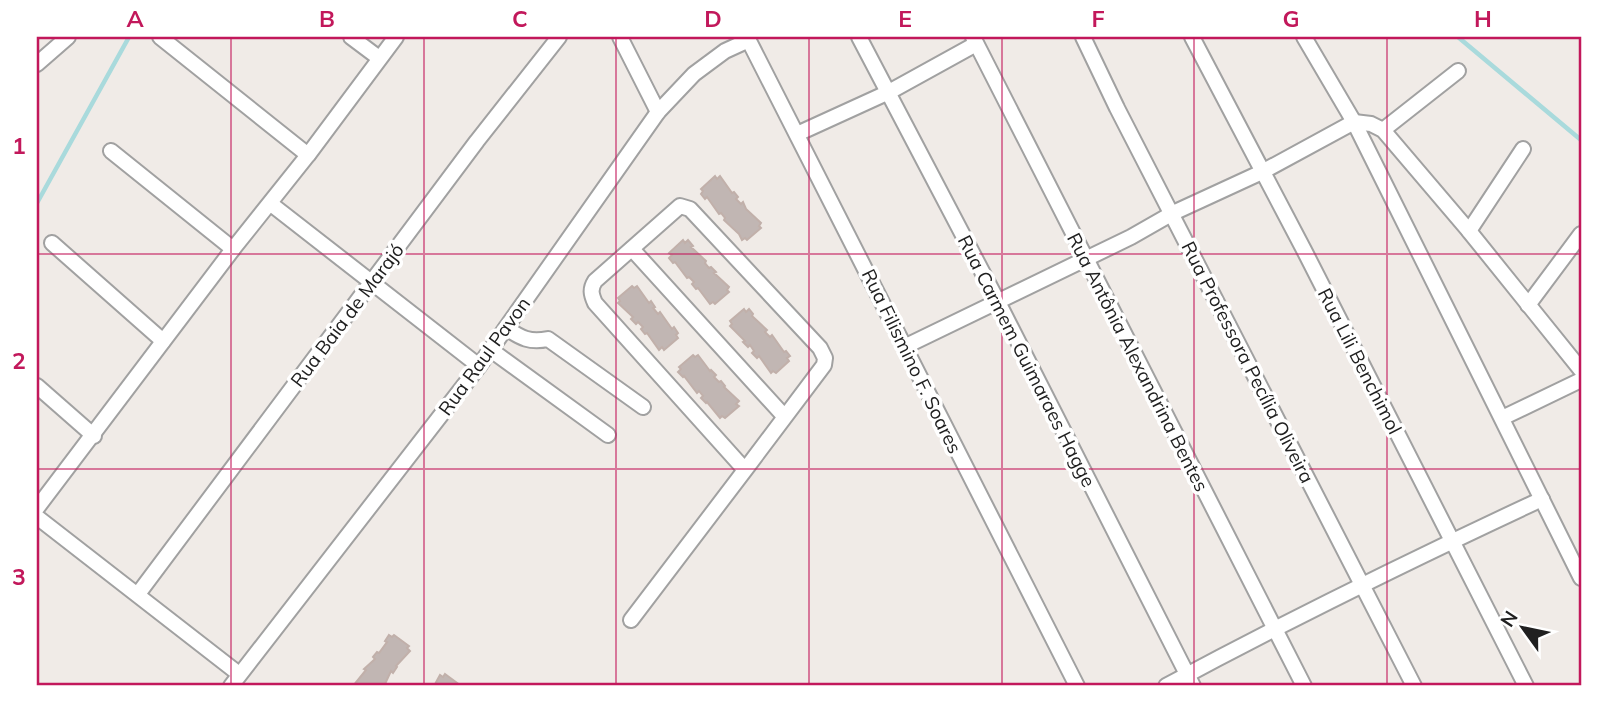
<svg xmlns="http://www.w3.org/2000/svg" width="1618" height="723" font-family="Mulish,sans-serif">
<style>
.lines{fill:none;stroke-linecap:round;stroke-linejoin:round}
.stream{stroke:#a9dadc;stroke-width:4.5}
.building{fill:#c1b6b3;stroke:#c1b0aa;stroke-width:2}
.minor-casing{stroke:#a1a1a1;stroke-width:18}
.minor{stroke:#fff;stroke-width:14}
.grid{fill:none;stroke:#c2185b;stroke-width:2;stroke-opacity:0.55}
.labels{text-anchor:middle;dominant-baseline:central;stroke-width:7;stroke-linejoin:round;paint-order:stroke}
.street-label{font-size:19px;fill:#202020;stroke:#fff}
.neatline{fill:none;stroke:#c2185b;stroke-width:2.5}
.grid-label{font-size:23px;text-anchor:middle;font-weight:bold;fill:#c2185b}
</style>
<rect width="100%" height="100%" fill="#f0ebe7"/>
<g class="lines">
<g class="stream">
<polyline points="1458,37 1581,140"/>
<polyline points="37,203 129,37"/>
</g>
</g>
<g class="building">
<polygon points="715,176 717,179 720,176 732,193 734,192 738,197 736,199 741,204 743,202 746,209 761,223 759,226 761,228 747,240 745,238 742,240 739,234 724,220 725,218 721,213 719,214 707,197 705,199 701,194 703,191 701,189"/>
<polygon points="683,240 685,243 688,240 693,246 691,247 706,261 705,263 709,268 711,267 716,272 714,273 729,287 727,290 729,292 715,304 713,302 710,304 698,288 696,289 692,284 694,282 689,277 687,278 675,262 673,263 669,258 672,255 669,253"/>
<polygon points="632,286 634,288 637,286 649,303 651,301 655,307 653,308 658,314 660,312 672,329 674,327 678,333 676,335 678,338 664,350 662,347 659,350 647,333 645,334 641,329 643,327 638,322 636,324 631,319 633,317 618,303 620,301 618,298"/>
<polygon points="744,309 746,312 749,309 753,314 752,316 767,330 765,332 770,337 772,335 784,352 786,351 790,356 787,358 789,361 776,373 773,371 771,373 759,356 757,358 752,353 754,351 750,345 748,347 743,342 745,341 730,326 732,324 730,321"/>
<polygon points="693,355 695,357 698,355 710,371 711,370 716,375 714,377 719,382 721,381 725,386 724,387 739,401 736,404 739,406 725,418 722,416 720,418 707,402 706,403 701,398 703,396 699,391 697,393 684,376 683,377 678,372 681,369 679,367"/>
<polygon points="389,635 392,637 394,635 409,646 407,648 410,651 396,666 397,667 393,673 391,671 385,684 381,686 353,686 366,670 364,669 375,659 373,657 377,652 379,653 387,642 385,641"/>
<polygon points="445,674 460,685 459,686 434,686 440,675 443,677"/>
</g>
<g class="lines">
<g class="minor-casing">
<g id="minor">
<polyline points="160,37 308,155"/>
<polyline points="351,37 379,58"/>
<polyline points="620,37 658,112"/>
<polyline points="747,37 1077,686"/>
<polyline points="859,37 998,302 1193,686"/>
<polyline points="973,37 1304,686"/>
<polyline points="1083,37 1117,108 1414,686"/>
<polyline points="1192,37 1305,252 1526,686"/>
<polyline points="1304,37 1354,122 1581,578"/>
<polyline points="37,64 68,37"/>
<polyline points="1354,122 1371,124 1383,130 1469,231 1581,370"/>
<polyline points="1383,130 1458,71"/>
<polyline points="797,134 889,92 976,44"/>
<polyline points="111,151 233,249"/>
<polyline points="271,204 479,366"/>
<polyline points="1469,231 1523,149"/>
<polyline points="52,243 163,341"/>
<polyline points="632,249 784,416"/>
<polyline points="1528,305 1581,234"/>
<path d="M506 328C521 338 530 343 548 339L643 407"/>
<polyline points="906,346 1131,237 1173,213 1262,172 1354,122"/>
<polyline points="491,350 608,435"/>
<polyline points="37,386 94,436"/>
<polyline points="1502,418 1581,380"/>
<polyline points="37,508 233,249 308,155 396,37"/>
<polyline points="37,517 239,674"/>
<polyline points="138,594 477,141 559,37"/>
<path d="M631 620 745 470 595 303C591 294 590 289 595 281L680 206 690 209 820 348 825 358 824 365 745 470"/>
<polyline points="231,686 479,366 658,112 694,74 725,51 749,40"/>
<path d="M1166 686C1289 620 1415 558 1542 499"/>
</g>
</g>
<use href="#minor" class="minor"/>
</g>
<path class="grid" d="M231 37V686M424 37V686M616 37V686M809 37V686M1002 37V686M1194 37V686M1387 37V686M37 254H1581M37 469H1581"/>
<g class="labels">
<g class="street-label">
<text transform="translate(347 315) rotate(-53)">Rua Baia de Marajó</text>
<text transform="translate(484 356) rotate(-54)">Rua Raul Pavon</text>
<text transform="translate(912 361) rotate(64)">Rua Filismino F. Soares</text>
<text transform="translate(1027 361) rotate(63)">Rua Carmem Guimaraes Hagge</text>
<text transform="translate(1360 361) rotate(63)">Rua Lili Benchimol</text>
<text transform="translate(1138 362) rotate(63)">Rua Antônia Alexandrina Bentes</text>
<text transform="translate(1248 362) rotate(63)">Rua Professora Pecília Oliveira</text>
</g>
</g>
<rect width="1618" height="723" fill="none" stroke="#ffffff" stroke-width="77"/>
<g transform="translate(1523 628) rotate(303)" stroke="#ffffff" stroke-width="5" paint-order="stroke">
<path d="M0-5L12 26L0 18L-12 26Z" fill="#202020"/>
<text y="-10" font-size="19" font-weight="bold" text-anchor="middle" fill="#202020">N</text>
</g>
<rect x="38" y="38" width="1542" height="646" class="neatline"/>
<g class="grid-label">
<text x="135" y="27">A</text>
<text x="327" y="27">B</text>
<text x="520" y="27">C</text>
<text x="713" y="27">D</text>
<text x="905" y="27">E</text>
<text x="1098" y="27">F</text>
<text x="1291" y="27">G</text>
<text x="1483" y="27">H</text>
<text x="19" y="154">1</text>
<text x="19" y="369">2</text>
<text x="19" y="585">3</text>
</g>
</svg>
